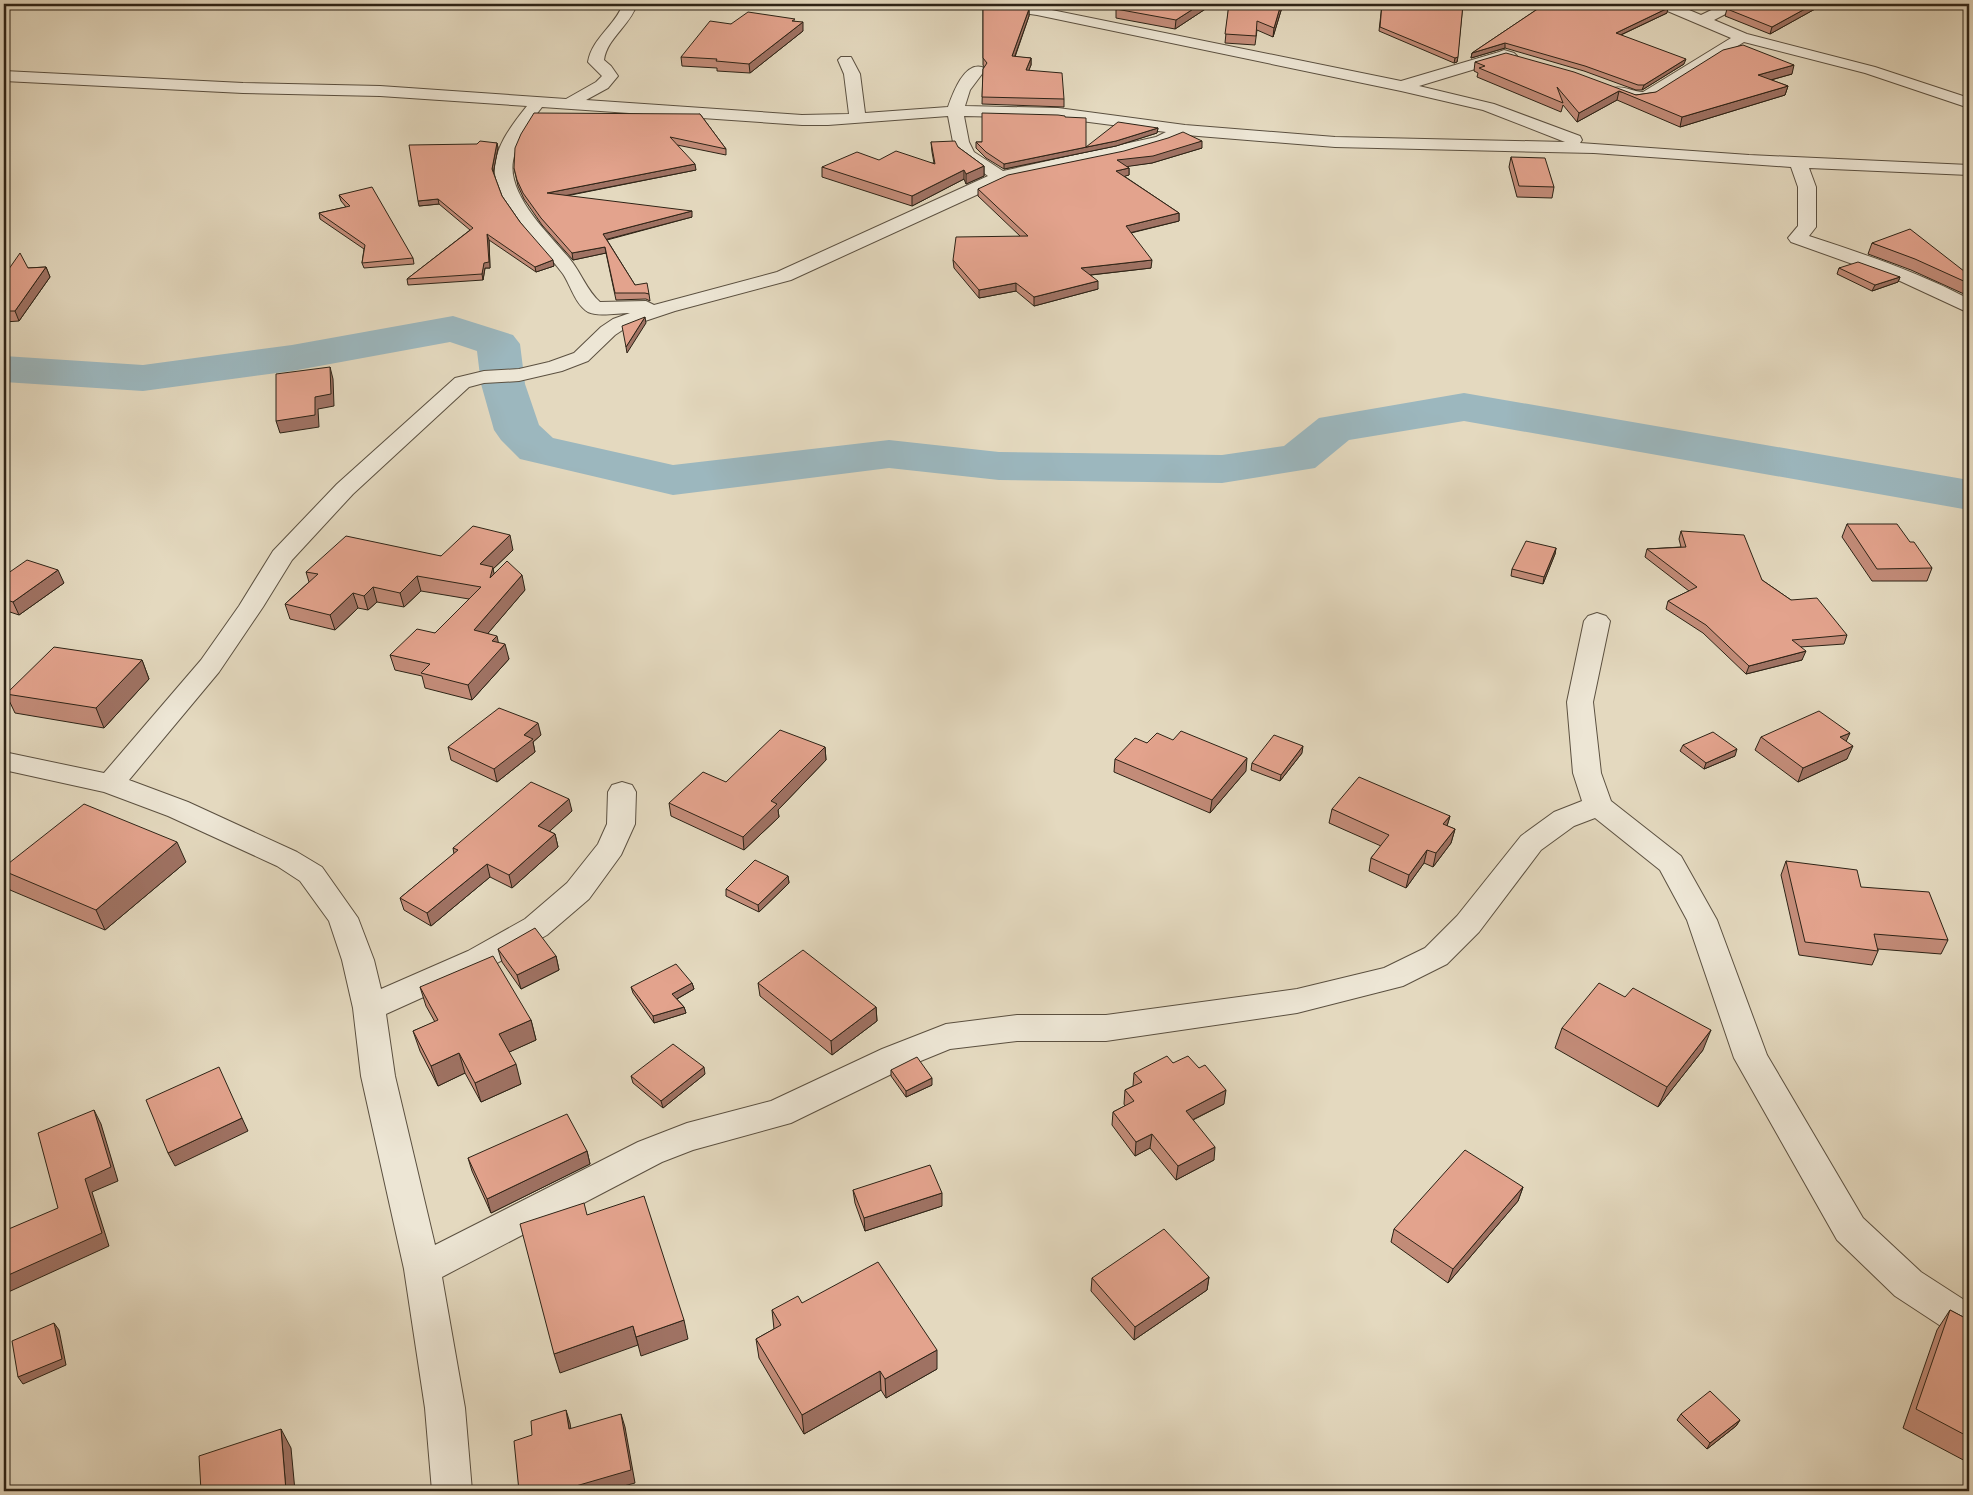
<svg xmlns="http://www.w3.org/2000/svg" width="1973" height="1495" font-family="'IM FELL Double Pica',serif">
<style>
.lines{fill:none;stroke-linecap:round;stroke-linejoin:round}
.river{fill:#9cb7be;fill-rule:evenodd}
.street-casing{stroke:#5b5040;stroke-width:2}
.street{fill:#ede6d5;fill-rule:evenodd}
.wall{fill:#c38c79;stroke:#2d2316}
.shaded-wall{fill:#9f7263;stroke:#2d2316}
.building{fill:#e3a38d;stroke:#2d2316}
</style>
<rect width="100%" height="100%" fill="#e4d9bf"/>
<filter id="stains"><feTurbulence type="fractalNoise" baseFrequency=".004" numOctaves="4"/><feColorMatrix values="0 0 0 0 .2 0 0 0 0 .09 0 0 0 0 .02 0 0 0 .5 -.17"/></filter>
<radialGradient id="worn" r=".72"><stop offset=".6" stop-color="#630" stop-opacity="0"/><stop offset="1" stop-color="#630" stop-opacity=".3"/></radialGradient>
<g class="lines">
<polygon class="river" points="453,316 513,335 520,344 525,384 539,425 553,438 673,465 889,440 999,452 1222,455 1284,446 1319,418 1464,393 1969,480 1969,510 1464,421 1349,440 1315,468 1222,483 999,480 889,468 673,495 520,459 501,440 494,430 481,384 477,351 450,342 292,371 143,391 4,382 4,356 143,365 292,345"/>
<g class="street-casing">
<g id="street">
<path d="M623 4H637C630 26 607 38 604 60L611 66 618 76 608 88 586 100 802 115 849 114 844 74 838 60 841 57H851L860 74 865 113 948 107C953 93 964 62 982 67L985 70 970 90 965 106 1058 108 1185 125 1335 137 1565 142 1483 110 1401 91 1037 15 989 8 984 7 982 4H1017L1037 7 1401 81 1499 52 1504 50 1514 53 1517 56 1514 59 1505 60 1419 86 1494 104 1580 136 1582 140 1580 143 1749 155 1969 165V175L1809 168 1816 187V227L1809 236C1864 254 1918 272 1969 299V313L1900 281 1791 242 1788 238 1798 226V187L1791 167 1594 153 1335 147 1186 135 1167 145 1007 181 791 280 675 311 627 327 615 335 588 361 562 371 519 381 484 383 469 387 353 494 292 560 263 607 219 672 129 780 188 802 297 852 322 867 358 918 374 960 381 989 468 951 525 919 567 883 598 844 607 824 608 792 612 785 622 782 632 785 636 792 635 824 621 855 589 899 547 935 490 967 386 1014 395 1076 435 1245 638 1142 687 1123 771 1101 882 1049 946 1024 1017 1015H1106L1297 989 1384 968 1425 948 1457 916 1521 836 1554 812 1582 801 1573 773 1567 702 1584 621 1588 616 1597 613 1606 616 1610 621 1593 702 1601 773 1611 801 1681 856 1717 920 1767 1055 1863 1218 1921 1272 1969 1303V1341L1956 1336 1895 1296 1837 1240 1734 1058 1687 920 1660 870 1595 818 1574 826 1541 850 1479 932 1447 964 1403 986 1297 1013 1106 1041H1017L950 1049 906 1067 791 1123 693 1150 662 1162 442 1277 465 1408 472 1491H432L425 1408 404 1269 361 1076 353 1008 342 960 329 921 300 881 277 866 168 816 104 792 4 770V752L104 773 201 660 239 606 273 551 337 484 455 378 484 371 519 369 549 362 574 353 601 327 613 319 630 313C618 313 599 317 588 312 575 304 571 286 563 274 542 245 500 210 495 174 493 148 512 125 527 106L380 96 243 93 4 81V71L243 83 380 86 566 99 596 82 602 76 588 62C592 38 615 26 623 4ZM542 107 802 125H828L948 116 953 142 959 155 988 176 777 272 654 305 646 301 600 302C587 291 581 272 569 258 549 234 507 195 513 161 516 140 530 123 542 107ZM964 116 1058 118 1166 132 1156 137 1003 171 974 152 969 142Z"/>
<path d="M1656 4H1675L1701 15 1724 4H1741L1739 7 1714 20 1747 34 1875 67 1969 98V108L1865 73 1744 42 1653 99 1634 102 1613 94 1611 91 1613 88C1624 85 1633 92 1643 92L1731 38 1658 7Z"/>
</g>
</g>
<use href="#street" class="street"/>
</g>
<g class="wall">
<polygon points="983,4 1029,9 1029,16 1015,57 1031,58 1031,65 1028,71 1064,99 1064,107 982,104 983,69 984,67 983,65"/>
<polygon points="1093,4 1213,4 1175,29 1116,18 1116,9 1117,8"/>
<polygon points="1229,4 1283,4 1273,37 1257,30 1255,45 1225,43"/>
<polygon points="1382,4 1463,4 1457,62 1454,63 1379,31"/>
<polygon points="1545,4 1667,13 1621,35 1684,64 1642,90 1636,90 1584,71 1505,48 1471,58 1472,53"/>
<polygon points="1737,4 1824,4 1770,34 1725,16 1727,9"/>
<polygon points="795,21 803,31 750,73 717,71 717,68 682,66 681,57 731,24"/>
<polygon points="1475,62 1636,95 1792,74 1771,80 1788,86 1785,95 1680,127 1617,100 1577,122 1563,105 1561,112 1477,77 1478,73 1474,71"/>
<polygon points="700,114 726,149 726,155 677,145 696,170 566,196 692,217 607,240 635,285 649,294 650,301 646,299 616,300 606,253 573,260 542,225 524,199 518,186 514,168"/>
<polygon points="1158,128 1157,133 1116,146 1004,169 986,158 976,148 976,142 982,142 1086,147"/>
<polygon points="931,142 958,147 984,166 984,176 966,184 964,179 912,206 822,177 822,167 934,163 932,152"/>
<polygon points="497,143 498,148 493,172 502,196 520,222 554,266 536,272 489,240 490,268 485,268 483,280 408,285 407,279 470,230 439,204 419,206 477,144"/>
<polygon points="1202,148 1152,163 1127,166 1129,168 1129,175 1124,176 1179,213 1179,221 1131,233 1151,268 1091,275 1098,289 1034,306 1016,291 979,298 954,268 953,260 1020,236 978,196 978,189"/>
<polygon points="1511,157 1554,187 1552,198 1517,197 1509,167"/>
<polygon points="339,195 413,258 414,264 364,268 362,263 364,249 320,219 319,213 346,207 341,201"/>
<polygon points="1872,243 1969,275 1967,288 1964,294 1911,270 1868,254"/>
<polygon points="46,267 50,277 19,321 4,322 4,276 28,268"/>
<polygon points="1839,268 1900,277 1898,282 1872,291 1837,274"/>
<polygon points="1847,524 1910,542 1932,568 1927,581 1872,581 1842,537"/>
<polygon points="1681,531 1762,580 1791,600 1847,635 1844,644 1800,647 1802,660 1746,674 1703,633 1666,609 1668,601 1689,591 1645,557 1647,549 1681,547 1679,539"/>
<polygon points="1556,548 1555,554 1543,584 1511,576 1512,569"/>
<polygon points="513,550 493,569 494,574 525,590 488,633 499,643 509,659 472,700 425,688 422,676 395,670 390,655 435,633 469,599 421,591 404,607 377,602 368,610 358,608 335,630 290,619 285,604 309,582 306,572 441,556"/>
<polygon points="4,576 64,583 19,615 4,610"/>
<polygon points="1969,659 1969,677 1965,668"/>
<polygon points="142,660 149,679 104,728 15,713 6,694"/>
<polygon points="541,735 533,742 535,752 497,782 451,760 448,747"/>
<polygon points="1761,737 1846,741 1847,759 1798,782 1755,750"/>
<polygon points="1147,743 1246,771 1210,813 1114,772 1115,759"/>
<polygon points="1683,745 1735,756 1704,769 1680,751"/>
<polygon points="825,747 826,760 778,810 779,817 744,850 671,816 669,803"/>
<polygon points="1302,753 1280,781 1251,770 1252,763"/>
<polygon points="1332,809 1450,816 1447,826 1455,829 1451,843 1433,867 1424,863 1406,888 1369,871 1371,858 1381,846 1329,823"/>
<polygon points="572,811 549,831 555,834 558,847 512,888 490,877 431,926 404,910 400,898 454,854 453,848"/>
<polygon points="1786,861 1948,940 1941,954 1878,949 1878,951 1872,965 1799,955 1781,875"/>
<polygon points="186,862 105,930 10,890 4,877 4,867"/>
<polygon points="788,876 789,883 759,912 726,896 726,889"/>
<polygon points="498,949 556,956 559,970 521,989 502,962"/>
<polygon points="692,983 694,989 677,999 684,1007 686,1013 654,1023 633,993 631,987"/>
<polygon points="758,983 876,1007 877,1021 832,1055 760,996"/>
<polygon points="420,987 531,1020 536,1040 509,1052 521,1084 481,1102 465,1073 438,1086 420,1051 413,1031 435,1022 426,1006"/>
<polygon points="1562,1028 1703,1050 1658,1107 1555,1048"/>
<polygon points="1173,1063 1224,1104 1193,1120 1214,1160 1176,1180 1150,1148 1135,1156 1112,1125 1113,1112 1125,1106 1124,1104 1125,1090 1133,1086 1134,1073"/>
<polygon points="891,1070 932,1085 906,1097 891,1076"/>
<polygon points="705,1074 663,1108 633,1083 631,1076"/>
<polygon points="587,1151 590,1164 491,1213 472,1171 468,1158"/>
<polygon points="1523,1187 1518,1201 1448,1283 1391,1242 1394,1229"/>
<polygon points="853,1190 942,1206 865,1231 855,1203"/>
<polygon points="1209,1277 1207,1290 1134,1340 1091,1291 1092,1278"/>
<polygon points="802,1303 937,1369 886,1398 881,1390 804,1434 759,1358 756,1339 774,1329 772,1310"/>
<polygon points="1950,1310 1969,1320 1969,1463 1903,1428 1937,1330"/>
<polygon points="1681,1414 1740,1420 1736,1426 1707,1449 1677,1420"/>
</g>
<g class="shaded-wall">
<polygon points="1201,4 1213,4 1175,29 1176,20"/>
<polygon points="1281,4 1283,4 1273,37 1274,28"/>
<polygon points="1814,4 1824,4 1770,34 1772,27"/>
<polygon points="1668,8 1667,13 1614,38 1616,33"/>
<polygon points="1029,9 1029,16 1012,64 1012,56"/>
<polygon points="803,22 803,31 750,73 749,64"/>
<polygon points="1505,43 1505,48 1471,58 1472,53"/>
<polygon points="1458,57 1457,62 1454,63 1455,58"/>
<polygon points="1031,58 1031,65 1026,78 1026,70"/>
<polygon points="1686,59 1684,64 1642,90 1644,85"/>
<polygon points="1794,65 1792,74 1756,84 1758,75"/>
<polygon points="1788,86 1785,95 1680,127 1682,117"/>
<polygon points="1619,91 1617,100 1577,122 1579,113"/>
<polygon points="1158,128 1157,133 1116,146 1004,169 1004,164 1116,141"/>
<polygon points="1202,141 1202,148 1152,163 1117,168 1117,160"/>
<polygon points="497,143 498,148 493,174 492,169"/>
<polygon points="695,164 696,170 548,199 547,193"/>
<polygon points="984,166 984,176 966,184 966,174"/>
<polygon points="1129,168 1129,175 1116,179 1116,171"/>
<polygon points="964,170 964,179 912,206 912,196"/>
<polygon points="438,199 439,204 419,206 418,201"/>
<polygon points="692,211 692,217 604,240 603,234"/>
<polygon points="1179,213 1179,221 1125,234 1126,226"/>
<polygon points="487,234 489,240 490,268 485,268 483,280 482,274"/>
<polygon points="605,247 606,253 573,260 572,253"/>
<polygon points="553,260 554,266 536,272 535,267"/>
<polygon points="1152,260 1151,268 1081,276 1081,268"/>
<polygon points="46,267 50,277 19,321 15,311"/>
<polygon points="1900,277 1898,282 1872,291 1875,285"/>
<polygon points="1098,281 1098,289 1034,306 1034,297"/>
<polygon points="1969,281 1967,288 1964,294 1968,283"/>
<polygon points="1016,283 1016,291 979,298 979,290"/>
<polygon points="645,317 646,323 627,353 626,347"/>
<polygon points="330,367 333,379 334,406 318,409 319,427 280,433 276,421 315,397"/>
<polygon points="510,535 513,550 493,569 496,581 494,593 480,564"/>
<polygon points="1556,548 1555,554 1543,584 1544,577"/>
<polygon points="58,570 64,583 19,615 13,602"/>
<polygon points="522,575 525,590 478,645 474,630"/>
<polygon points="417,576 421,591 404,607 400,593"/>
<polygon points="373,587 377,602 368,610 364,596"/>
<polygon points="353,593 358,608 335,630 330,615"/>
<polygon points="497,636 500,650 505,644 509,659 472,700 468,685 492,641"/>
<polygon points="1806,651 1802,660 1746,674 1749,666"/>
<polygon points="142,660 149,679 104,728 96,708"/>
<polygon points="538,723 541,735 533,742 535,752 497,782 494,769 524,735"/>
<polygon points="1850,733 1844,746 1840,737"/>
<polygon points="1303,746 1302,753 1280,781 1281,775"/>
<polygon points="1853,746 1847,759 1798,782 1803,768"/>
<polygon points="825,747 826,760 778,810 779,817 744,850 743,837 771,801"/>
<polygon points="1737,749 1735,756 1704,769 1706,763"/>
<polygon points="1247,758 1246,771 1210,813 1212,800"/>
<polygon points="569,799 572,811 541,839 538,826"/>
<polygon points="1450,816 1446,829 1443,824"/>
<polygon points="1455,829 1451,843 1433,867 1436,853"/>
<polygon points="555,834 558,847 512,888 509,875"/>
<polygon points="177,842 186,862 105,930 96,910"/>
<polygon points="1427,850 1424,863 1406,888 1409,875"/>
<polygon points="487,864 490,877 431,926 427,913"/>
<polygon points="788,876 789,883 759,912 758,905"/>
<polygon points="556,956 559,970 521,989 517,975"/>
<polygon points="692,983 694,989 673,1001 672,994"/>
<polygon points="684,1007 686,1013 654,1023 653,1016"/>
<polygon points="876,1007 877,1021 832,1055 831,1041"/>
<polygon points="531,1020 536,1040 505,1054 499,1034"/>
<polygon points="1711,1030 1703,1050 1658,1107 1667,1087"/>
<polygon points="459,1053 465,1073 438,1086 431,1066"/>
<polygon points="516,1064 521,1084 481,1102 475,1083"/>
<polygon points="704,1067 705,1074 663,1108 661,1101"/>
<polygon points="932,1078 932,1085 906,1097 906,1091"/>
<polygon points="1226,1090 1224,1104 1184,1124 1186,1111"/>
<polygon points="94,1110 101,1124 118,1181 92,1192 109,1246 4,1294 4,1277 85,1179"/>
<polygon points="242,1118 248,1131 175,1166 168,1153"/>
<polygon points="1152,1134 1150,1148 1135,1156 1136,1142"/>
<polygon points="1215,1147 1214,1160 1176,1180 1178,1166"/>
<polygon points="587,1151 590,1164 491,1213 487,1199"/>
<polygon points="1523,1187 1518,1201 1448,1283 1453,1269"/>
<polygon points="942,1193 942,1206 865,1231 864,1218"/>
<polygon points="1209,1277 1207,1290 1134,1340 1135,1327"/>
<polygon points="684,1320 688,1339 641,1356 636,1337"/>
<polygon points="54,1323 59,1330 66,1365 23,1384 18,1377"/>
<polygon points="633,1326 638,1345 560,1373 554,1354"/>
<polygon points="937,1350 937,1369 886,1398 885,1379"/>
<polygon points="880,1371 881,1390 804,1434 802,1415"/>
<polygon points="566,1410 570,1423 573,1442 569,1429"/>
<polygon points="621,1414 625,1427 635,1483 605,1491 570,1491 569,1488"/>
<polygon points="1740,1420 1736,1426 1707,1449 1710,1443"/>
<polygon points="281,1429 291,1448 295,1491 286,1491"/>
</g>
<g class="building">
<polygon points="983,4 997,4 1029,9 1012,56 1031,58 1026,70 1062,73 1064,99 982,97 983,69 987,63 983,58"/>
<polygon points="1124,4 1201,4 1176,20 1116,9"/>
<polygon points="1229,4 1281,4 1274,28 1257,21 1256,36 1225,34"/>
<polygon points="1382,4 1463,4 1458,57 1455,58 1380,27"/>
<polygon points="1545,4 1658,4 1668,8 1616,33 1686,59 1644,85 1638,85 1585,66 1505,43 1472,53"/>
<polygon points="1737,4 1814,4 1772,27 1727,9"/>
<polygon points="748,12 795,19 792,21 803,22 749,64 716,61 717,59 681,57 710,21 731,24"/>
<polygon points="1743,45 1794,65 1758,75 1788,86 1682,117 1619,91 1579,113 1557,87 1563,103 1479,68 1485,66 1475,62 1506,53 1574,72 1636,95 1656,92 1723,50"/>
<polygon points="534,113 700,114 726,149 670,137 695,164 547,193 692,211 603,234 635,285 647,283 649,294 645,293 615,293 605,247 572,253 541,218 523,193 517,180 514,168 515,148 521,134"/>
<polygon points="982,113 1058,115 1065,116 1065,117 1086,118 1086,147 1118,122 1158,128 1116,141 1004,164 986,152 976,142 982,142"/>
<polygon points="1183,132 1202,141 1153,156 1117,160 1129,168 1116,171 1179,213 1126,226 1152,260 1081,268 1098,281 1034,297 1016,283 979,290 953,260 956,237 1028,236 978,189 1008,175 1124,151 1168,138"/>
<polygon points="480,141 497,143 492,169 502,196 520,222 553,260 535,267 487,234 489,262 484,263 482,274 407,279 473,228 438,199 418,201 409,145 477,144"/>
<polygon points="955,141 958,147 984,166 966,174 964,170 912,196 822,167 857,152 879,160 896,151 935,164 931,142"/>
<polygon points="1511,157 1545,158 1554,187 1519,186"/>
<polygon points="372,187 413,258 362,263 365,245 319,213 350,206 339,195"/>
<polygon points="1910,229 1969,275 1969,281 1968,283 1915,259 1872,243"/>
<polygon points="20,253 28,268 46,267 15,311 4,311 4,276"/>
<polygon points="1858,262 1900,277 1875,285 1839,268"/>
<polygon points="645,317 626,347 622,326"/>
<polygon points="330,367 331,394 315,397 315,415 276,421 276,374"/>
<polygon points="1847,524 1897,524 1910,542 1914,542 1932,568 1877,569"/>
<polygon points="473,526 510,535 480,564 493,567 490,578 507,561 522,575 474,630 497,636 492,641 505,644 468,685 421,673 430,664 390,655 417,629 435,633 481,587 417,576 400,593 373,587 364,596 353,593 330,615 285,604 318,574 306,572 346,536 441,556"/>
<polygon points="1681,531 1744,535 1762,580 1791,600 1817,598 1847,635 1792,640 1806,651 1749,666 1706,625 1668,601 1697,587 1647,549 1686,547"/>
<polygon points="1526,541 1556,548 1544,577 1512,569"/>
<polygon points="27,560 58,570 13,602 4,599 4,576"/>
<polygon points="54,647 142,660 96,708 6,694"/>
<polygon points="499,708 538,723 524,735 533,739 494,769 448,747"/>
<polygon points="1819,711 1850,733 1840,737 1853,746 1803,768 1761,737"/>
<polygon points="780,730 825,747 771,801 777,804 743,837 669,803 703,772 726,782"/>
<polygon points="1181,731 1247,758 1212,800 1115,759 1135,738 1147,743 1157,733 1173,740"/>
<polygon points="1713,732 1737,749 1706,763 1683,745"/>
<polygon points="1274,735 1303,746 1281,775 1252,763"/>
<polygon points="1359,777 1450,816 1443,824 1455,829 1436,853 1427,850 1409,875 1371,858 1389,835 1332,809"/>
<polygon points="531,782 569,799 538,826 555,834 509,875 487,864 427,913 400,898 458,850 453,848"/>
<polygon points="84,804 177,842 96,910 4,871 4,867"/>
<polygon points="755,860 788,876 758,905 726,889"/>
<polygon points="1786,861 1857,870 1861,887 1929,892 1948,940 1874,934 1878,951 1805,942"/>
<polygon points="535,928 556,956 517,975 498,949"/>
<polygon points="803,950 876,1007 831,1041 758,983"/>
<polygon points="493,956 531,1020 499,1034 516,1064 475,1083 459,1053 431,1066 413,1031 438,1020 420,987"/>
<polygon points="676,964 692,983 672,994 684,1007 653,1016 631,987"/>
<polygon points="1599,983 1625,997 1633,988 1711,1030 1667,1087 1562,1028"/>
<polygon points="673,1044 704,1067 661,1101 631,1076"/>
<polygon points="1167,1056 1173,1063 1188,1056 1199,1068 1205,1065 1226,1090 1186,1111 1215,1147 1178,1166 1152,1134 1136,1142 1113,1112 1134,1101 1125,1090 1142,1082 1134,1073"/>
<polygon points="917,1057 932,1078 906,1091 891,1070"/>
<polygon points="219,1067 242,1118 168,1153 146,1100"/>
<polygon points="94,1110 111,1167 85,1179 102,1233 4,1277 4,1231 58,1208 38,1133"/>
<polygon points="567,1114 587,1151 487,1199 468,1158"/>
<polygon points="1465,1150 1523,1187 1453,1269 1394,1229"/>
<polygon points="930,1165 942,1193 864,1218 853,1190"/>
<polygon points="644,1196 684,1320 636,1337 633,1326 554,1354 520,1224 584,1203 587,1215"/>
<polygon points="1164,1229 1209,1277 1135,1327 1092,1278"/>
<polygon points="878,1262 937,1350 885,1379 880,1371 802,1415 756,1339 781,1325 772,1310 798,1296 802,1303"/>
<polygon points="1950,1310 1969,1320 1969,1437 1916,1409"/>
<polygon points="54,1323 62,1359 18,1377 12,1341"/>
<polygon points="1710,1391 1740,1420 1710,1443 1681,1414"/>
<polygon points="566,1410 569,1429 621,1414 631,1470 569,1488 570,1491 519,1491 514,1441 532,1435 531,1421"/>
<polygon points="281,1429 286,1491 201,1491 199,1456"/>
</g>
<rect width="1973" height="1495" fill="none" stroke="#e4d9bf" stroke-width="20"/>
<rect x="5" y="5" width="1963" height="1485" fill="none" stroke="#2d2316" stroke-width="2.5"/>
<rect x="10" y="10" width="1953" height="1475" fill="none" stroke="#2d2316"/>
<rect width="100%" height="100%" filter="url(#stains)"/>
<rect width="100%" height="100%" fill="url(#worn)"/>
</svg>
